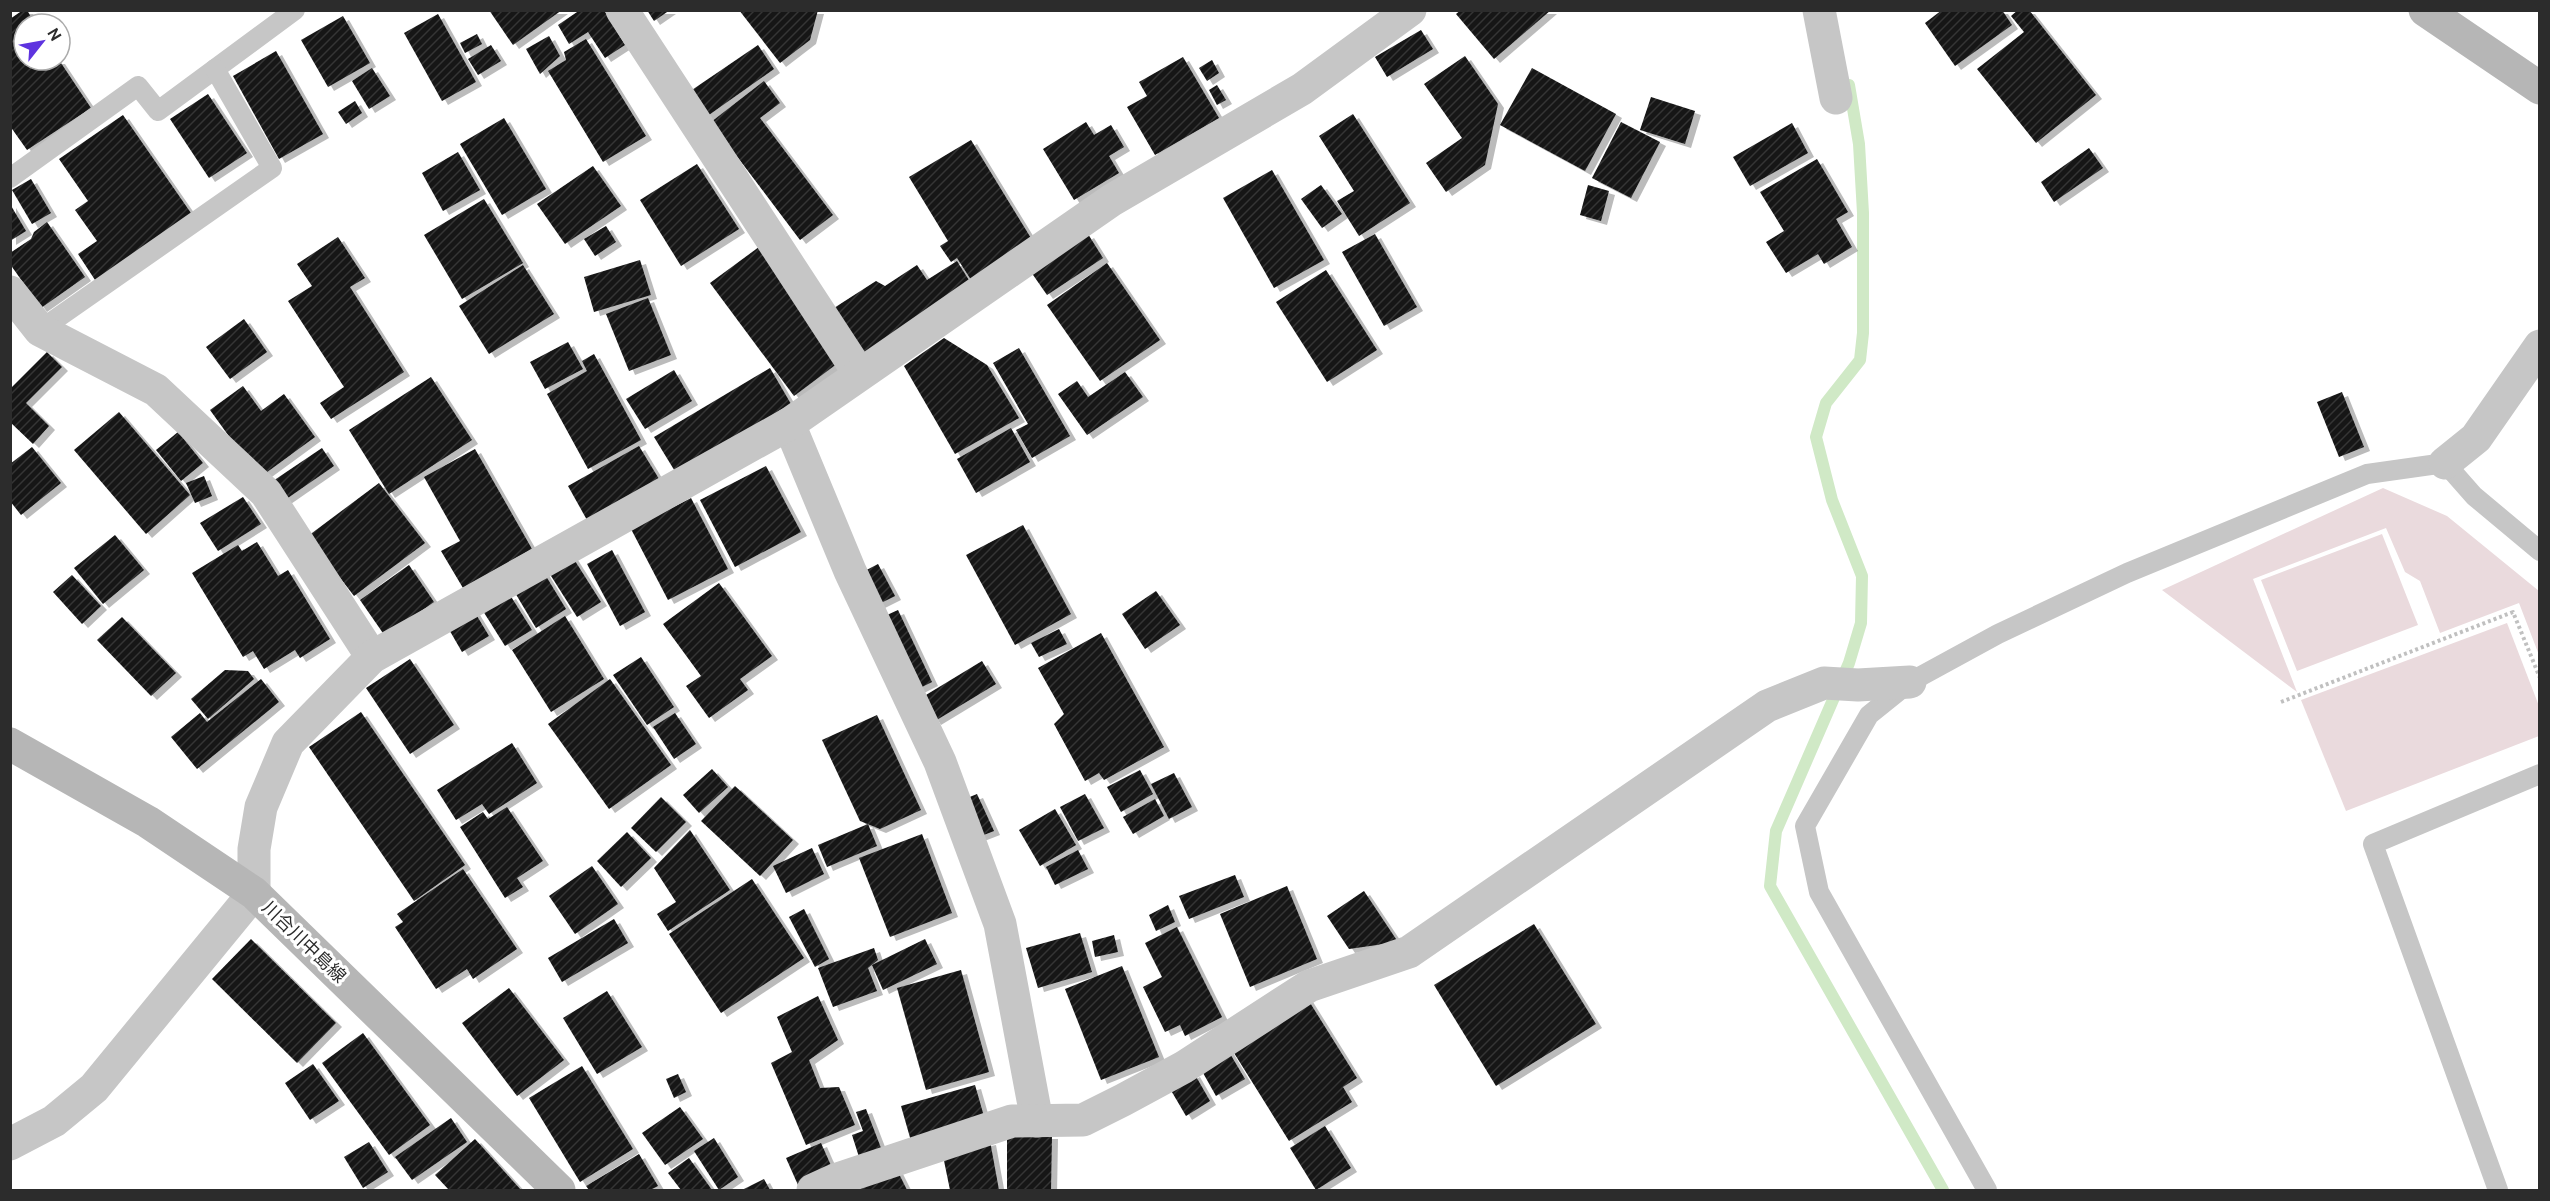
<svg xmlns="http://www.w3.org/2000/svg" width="2550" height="1201" font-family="Cabin,'Noto Sans JP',sans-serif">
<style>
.green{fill:#eadadd}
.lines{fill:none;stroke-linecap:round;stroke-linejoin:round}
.stream{stroke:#d0e9c6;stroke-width:12}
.building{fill:url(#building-hatch);filter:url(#shadow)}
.path{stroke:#c0c0c0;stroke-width:4;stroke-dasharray:3 3;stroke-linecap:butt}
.lane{stroke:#c6c6c6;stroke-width:20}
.street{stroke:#c6c6c6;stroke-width:33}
.secondary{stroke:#b6b6b6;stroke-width:33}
.labels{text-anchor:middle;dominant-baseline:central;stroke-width:6;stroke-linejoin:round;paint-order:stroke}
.street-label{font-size:18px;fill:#2c2c2c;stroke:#fff}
</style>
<defs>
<pattern id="building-hatch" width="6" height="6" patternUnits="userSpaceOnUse" patternTransform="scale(1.5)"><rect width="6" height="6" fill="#131313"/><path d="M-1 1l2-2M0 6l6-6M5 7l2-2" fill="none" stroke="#363636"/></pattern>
<filter id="shadow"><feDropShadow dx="6" dy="4" stdDeviation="0" flood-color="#0004"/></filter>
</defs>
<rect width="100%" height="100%" fill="#fff"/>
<g class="green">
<polygon points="2383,488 2447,516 2539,591 2539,655 2519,603 2440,633 2420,581 2405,572 2386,528 2253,579 2297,692 2162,590"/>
<polygon points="2382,534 2418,625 2297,671 2261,580"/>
<polygon points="2507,623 2539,706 2539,736 2346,811 2301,700"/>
</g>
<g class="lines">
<polyline class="stream" points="1849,85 1859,144 1863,213 1863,333 1860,360 1826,403 1816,437 1832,500 1862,576 1861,623 1849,663 1776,831 1770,886 1943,1190"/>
</g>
<g class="building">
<polygon points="23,10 27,10 35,24 24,24 24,60 59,60 91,108 27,150 10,126 10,19"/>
<polygon points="489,10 562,10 513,45"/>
<polygon points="580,10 604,10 625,45 605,58 588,32 569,44 558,25"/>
<polygon points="647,10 670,10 654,21"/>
<polygon points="739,10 818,10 810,40 780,63"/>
<polygon points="1461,10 1551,10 1494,59 1456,14"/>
<polygon points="1942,10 2002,10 2012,25 1955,66 1925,23"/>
<polygon points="2018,10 2029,10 2096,95 2036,143 1977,69 2024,32 2011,16"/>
<polygon points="438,14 476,82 442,101 404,33"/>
<polygon points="343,16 370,63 328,87 301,40"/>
<polygon points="1421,30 1433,49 1387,77 1375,57"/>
<polygon points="477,34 482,44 465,53 460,43"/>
<polygon points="549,36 560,56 540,74 526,49"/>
<polygon points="586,39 646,136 603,162 548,71 566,60 564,52"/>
<polygon points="491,45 501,61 478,75 468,59"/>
<polygon points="758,45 774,69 706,117 689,92"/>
<polygon points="276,51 323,134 279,159 233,76"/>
<polygon points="1465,56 1498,104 1485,165 1446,192 1426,163 1462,138 1424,84"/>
<polygon points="1183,57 1219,118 1155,155 1127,107 1147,96 1139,82"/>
<polygon points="1212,60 1219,73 1207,81 1199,68"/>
<polygon points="372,68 390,96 369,109 352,81"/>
<polygon points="1532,68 1616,114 1585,171 1500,125"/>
<polygon points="764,81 780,103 760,118 833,215 800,240 711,122"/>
<polygon points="1217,85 1226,100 1217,105 1209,90"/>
<polygon points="208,94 247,153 209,178 170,119"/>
<polygon points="1651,97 1695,111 1685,144 1640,130"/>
<polygon points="355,101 362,113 346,124 338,112"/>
<polygon points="1353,114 1410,203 1359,236 1337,201 1354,191 1319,136"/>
<polygon points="123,115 193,216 97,283 78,254 97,241 75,210 88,201 59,159"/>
<polygon points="504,118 546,189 502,215 460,144"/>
<polygon points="1086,122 1094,135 1111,125 1124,147 1109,156 1119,173 1074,200 1043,149"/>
<polygon points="1621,122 1660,142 1631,198 1592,178"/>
<polygon points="1792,123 1808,153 1750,186 1733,157"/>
<polygon points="971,140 1037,248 975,286 957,258 951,262 940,246 948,241 909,177"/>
<polygon points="2089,148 2103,168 2054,202 2041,182"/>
<polygon points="458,152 480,190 443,211 422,173"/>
<polygon points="1817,159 1848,212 1836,219 1852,247 1824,264 1818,254 1786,273 1766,242 1784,231 1760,192"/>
<polygon points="697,164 739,229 681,266 640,200"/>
<polygon points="593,166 621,206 565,244 537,204"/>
<polygon points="1272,170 1324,260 1274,288 1223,198"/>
<polygon points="31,179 51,213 32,224 12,190"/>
<polygon points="1321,185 1342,214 1322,228 1301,199"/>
<polygon points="1588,185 1609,191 1601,221 1580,215"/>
<polygon points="484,199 523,263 462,299 424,235"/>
<polygon points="10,204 26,231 10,241"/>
<polygon points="47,222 85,277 41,308 10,264 10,253 31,239 34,232"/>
<polygon points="606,226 616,242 595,256 584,239"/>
<polygon points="1088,234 1103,258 1047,295 1031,272"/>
<polygon points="1375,234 1417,307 1384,326 1342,252"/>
<polygon points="338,237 365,278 350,287 404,372 331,419 320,403 344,387 288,301 312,286 297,264"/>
<polygon points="763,244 846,357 794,396 710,283"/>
<polygon points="640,260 651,295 594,312 584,277"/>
<polygon points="957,261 972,285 866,358 834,308 876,281 885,286 917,265 927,280"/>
<polygon points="1107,263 1160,340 1100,381 1047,305"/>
<polygon points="523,265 554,314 489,354 459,306"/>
<polygon points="1326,270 1377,350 1327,382 1276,302"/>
<polygon points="648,298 671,355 629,371 606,314"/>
<polygon points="244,319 267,352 230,379 206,347"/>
<polygon points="944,338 987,365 1019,418 955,454 904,366"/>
<polygon points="568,342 583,369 545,389 530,362"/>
<polygon points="1019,348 1070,436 1032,458 1016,430 1028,424 993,363"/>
<polygon points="47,352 62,367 26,403 49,426 33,444 10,422 10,389"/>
<polygon points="594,354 641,440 588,469 547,394 587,371 582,361"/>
<polygon points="770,368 791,404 676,473 654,437"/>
<polygon points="674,370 692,401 645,429 626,399"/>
<polygon points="1125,372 1143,397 1087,435 1058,394 1077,381 1088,397"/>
<polygon points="431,377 472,440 389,494 349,430"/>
<polygon points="243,386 261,411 284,394 315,437 259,478 210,410"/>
<polygon points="2342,392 2364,447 2339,457 2317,402"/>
<polygon points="119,412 190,495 146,534 74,450"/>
<polygon points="1011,428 1030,462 976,493 957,459"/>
<polygon points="178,432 203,463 181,481 156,450"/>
<polygon points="639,446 659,479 587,520 568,486"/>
<polygon points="32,447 61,483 21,515 10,501 10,464"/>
<polygon points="322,448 334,466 282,502 270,483"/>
<polygon points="475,449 532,549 463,588 441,551 460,541 424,477"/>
<polygon points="766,466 801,532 735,567 700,500"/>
<polygon points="204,476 212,496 195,503 186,483"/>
<polygon points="379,483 425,543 354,596 308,536"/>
<polygon points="243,497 261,524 218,551 200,523"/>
<polygon points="691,498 728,569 668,600 631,529"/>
<polygon points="1023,525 1071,614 1015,645 966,555"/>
<polygon points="115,535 144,570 103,604 74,568"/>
<polygon points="257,542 278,576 288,570 330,639 300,658 295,650 264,669 253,651 243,657 192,573 238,545 242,551"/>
<polygon points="612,550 645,612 620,626 587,564"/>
<polygon points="570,553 601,602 577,617 546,568"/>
<polygon points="878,564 895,596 873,607 857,575"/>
<polygon points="409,565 434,602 385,636 360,600"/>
<polygon points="541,568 566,609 536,628 511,586"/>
<polygon points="72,575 101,606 82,624 53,592"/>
<polygon points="719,583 772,656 740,679 748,690 709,718 686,686 701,676 663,624"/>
<polygon points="1156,591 1180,625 1145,649 1122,614"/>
<polygon points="510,595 532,630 505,646 483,611"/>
<polygon points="898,610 932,682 914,691 878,619"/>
<polygon points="474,611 489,636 462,652 447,626"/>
<polygon points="565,616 604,679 551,712 512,650"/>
<polygon points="122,617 176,673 151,696 97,640"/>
<polygon points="1059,629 1067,644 1039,657 1031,643"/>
<polygon points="1101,633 1164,747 1104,780 1099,773 1085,781 1054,724 1064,714 1038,668"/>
<polygon points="641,657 674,707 647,725 613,675"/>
<polygon points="410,659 454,725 410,754 366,688"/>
<polygon points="982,661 996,684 935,721 921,698"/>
<polygon points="225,670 248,671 254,679 208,719 191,699"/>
<polygon points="261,679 279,702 197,769 171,737 200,713 207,722"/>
<polygon points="610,679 671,765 609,809 548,724"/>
<polygon points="361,712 465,865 414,901 309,747"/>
<polygon points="675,713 696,744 674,759 653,727"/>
<polygon points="877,715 921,810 880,829 860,821 822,740"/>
<polygon points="512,743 537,783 489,814 482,804 456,820 437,790"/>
<polygon points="712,769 728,787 699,813 683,795"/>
<polygon points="1140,770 1153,794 1121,812 1107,787"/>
<polygon points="1174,773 1192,807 1169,819 1151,784"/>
<polygon points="735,786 793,840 760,876 701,821"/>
<polygon points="977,794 994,831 976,838 960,801"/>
<polygon points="1085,794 1104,828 1078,841 1060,807"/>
<polygon points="661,797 686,822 656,852 631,828"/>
<polygon points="1155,799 1164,816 1133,834 1123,817"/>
<polygon points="507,807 543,861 517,878 523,887 505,898 460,827 483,812 488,819"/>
<polygon points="1055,809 1076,845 1040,866 1019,830"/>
<polygon points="868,824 877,846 827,867 818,845"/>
<polygon points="690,830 730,890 668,931 657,914 676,902 654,868"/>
<polygon points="627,832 651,858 621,887 597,861"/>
<polygon points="922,834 952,913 890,937 859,858"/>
<polygon points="812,848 824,874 786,893 773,866"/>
<polygon points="1078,850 1088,869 1055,885 1046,867"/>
<polygon points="592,866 618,904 575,934 549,896"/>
<polygon points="463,869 517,949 473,979 467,969 436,989 395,927 403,922 397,914"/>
<polygon points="1235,875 1244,897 1189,919 1179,896"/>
<polygon points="752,879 804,958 721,1013 669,934"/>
<polygon points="1287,886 1317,959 1250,987 1220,914"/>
<polygon points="1364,891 1398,942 1349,949 1327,916"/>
<polygon points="1168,905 1175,922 1156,931 1149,915"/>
<polygon points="804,909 829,959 815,967 789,917"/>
<polygon points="614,919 628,943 562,982 548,958"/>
<polygon points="1534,924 1596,1024 1496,1086 1434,985"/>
<polygon points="1177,927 1222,1017 1185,1036 1180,1025 1165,1032 1143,987 1162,977 1145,943"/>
<polygon points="1080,933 1092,972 1038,988 1026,948"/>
<polygon points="1114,935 1118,952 1095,957 1092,941"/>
<polygon points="251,939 336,1023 297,1063 212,979"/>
<polygon points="925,939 937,964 883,990 872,965"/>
<polygon points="874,948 878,960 868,968 877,991 833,1007 818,968"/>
<polygon points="1122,966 1159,1057 1101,1080 1065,989"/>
<polygon points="961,970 989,1072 926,1090 897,988"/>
<polygon points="509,988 564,1060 517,1096 462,1023"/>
<polygon points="607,991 642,1047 597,1074 563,1018"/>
<polygon points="818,996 838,1040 809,1060 820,1088 839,1087 855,1125 806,1145 771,1063 792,1052 777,1017"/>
<polygon points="1307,998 1357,1078 1343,1087 1352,1102 1289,1141 1229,1045"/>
<polygon points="363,1033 430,1125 389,1155 322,1063"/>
<polygon points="1226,1047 1245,1079 1216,1096 1198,1064"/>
<polygon points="313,1064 339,1101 310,1120 285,1083"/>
<polygon points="582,1066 633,1149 580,1182 529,1098"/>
<polygon points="1194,1073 1210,1101 1186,1116 1169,1087"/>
<polygon points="678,1074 686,1092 674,1098 666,1079"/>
<polygon points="975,1085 985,1120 911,1141 901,1106"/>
<polygon points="680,1107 703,1139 665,1165 642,1133"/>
<polygon points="866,1109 881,1148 859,1157 852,1135 863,1131 856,1112"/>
<polygon points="451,1118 467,1142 412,1180 395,1157"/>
<polygon points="1325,1126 1351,1168 1316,1190 1290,1148"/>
<polygon points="1007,1135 1052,1135 1051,1190 1007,1190"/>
<polygon points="714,1138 738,1177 719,1190 694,1151"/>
<polygon points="475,1139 521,1190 449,1190 435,1175"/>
<polygon points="990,1141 999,1190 950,1190 942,1151"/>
<polygon points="369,1142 388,1172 363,1188 344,1157"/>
<polygon points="821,1143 833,1170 798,1185 786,1158"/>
<polygon points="639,1154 658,1186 650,1190 589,1190 586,1186"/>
<polygon points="689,1158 712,1190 681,1190 668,1173"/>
<polygon points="895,1166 907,1190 850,1190"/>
<polygon points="764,1179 770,1190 742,1190"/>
</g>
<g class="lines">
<polyline class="path" points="2281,702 2513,612 2540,678"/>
<g class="lane">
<polyline points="10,178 138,86 158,111 295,10"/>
<polyline points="40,330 272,168 215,69"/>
<polyline points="1987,1190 1819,892 1805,826 1869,715 1910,682 1998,634 2127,573 2367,474 2445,463 2474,496 2540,551"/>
<polyline points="2498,1190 2373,844 2540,774"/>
</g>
<g class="street">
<polyline points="622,10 859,373"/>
<polyline points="1819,10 1836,98"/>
<polyline points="10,292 40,330 156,390 266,493 372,657"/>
<polyline points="789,424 850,571 940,762 1000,924 1037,1121"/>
<polyline points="2445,463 2476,438 2540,346"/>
<polyline points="10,1144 54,1121 94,1088 254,893 254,849 261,807 288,743 372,657 789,424 1112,200 1302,89 1410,10"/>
<polyline points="813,1190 835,1180 1012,1121 1083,1120 1123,1100 1184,1067 1309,986 1409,952 1767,706 1824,683 1858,685 1910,682"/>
</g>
<g class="secondary">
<polyline points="2425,10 2540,88"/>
<polyline points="10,744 148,822 254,893 559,1190"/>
</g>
</g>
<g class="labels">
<g class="street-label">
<text transform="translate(304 942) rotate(44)">川合川中島線</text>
</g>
</g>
<rect width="2550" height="1201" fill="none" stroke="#2c2c2c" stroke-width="24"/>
<g transform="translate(42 42) rotate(59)"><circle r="28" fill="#ffffff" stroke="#ababab" stroke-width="1.5"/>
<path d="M0-4.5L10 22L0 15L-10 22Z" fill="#5e33df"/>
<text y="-9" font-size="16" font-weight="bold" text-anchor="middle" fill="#2c2c2c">N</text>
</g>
</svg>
